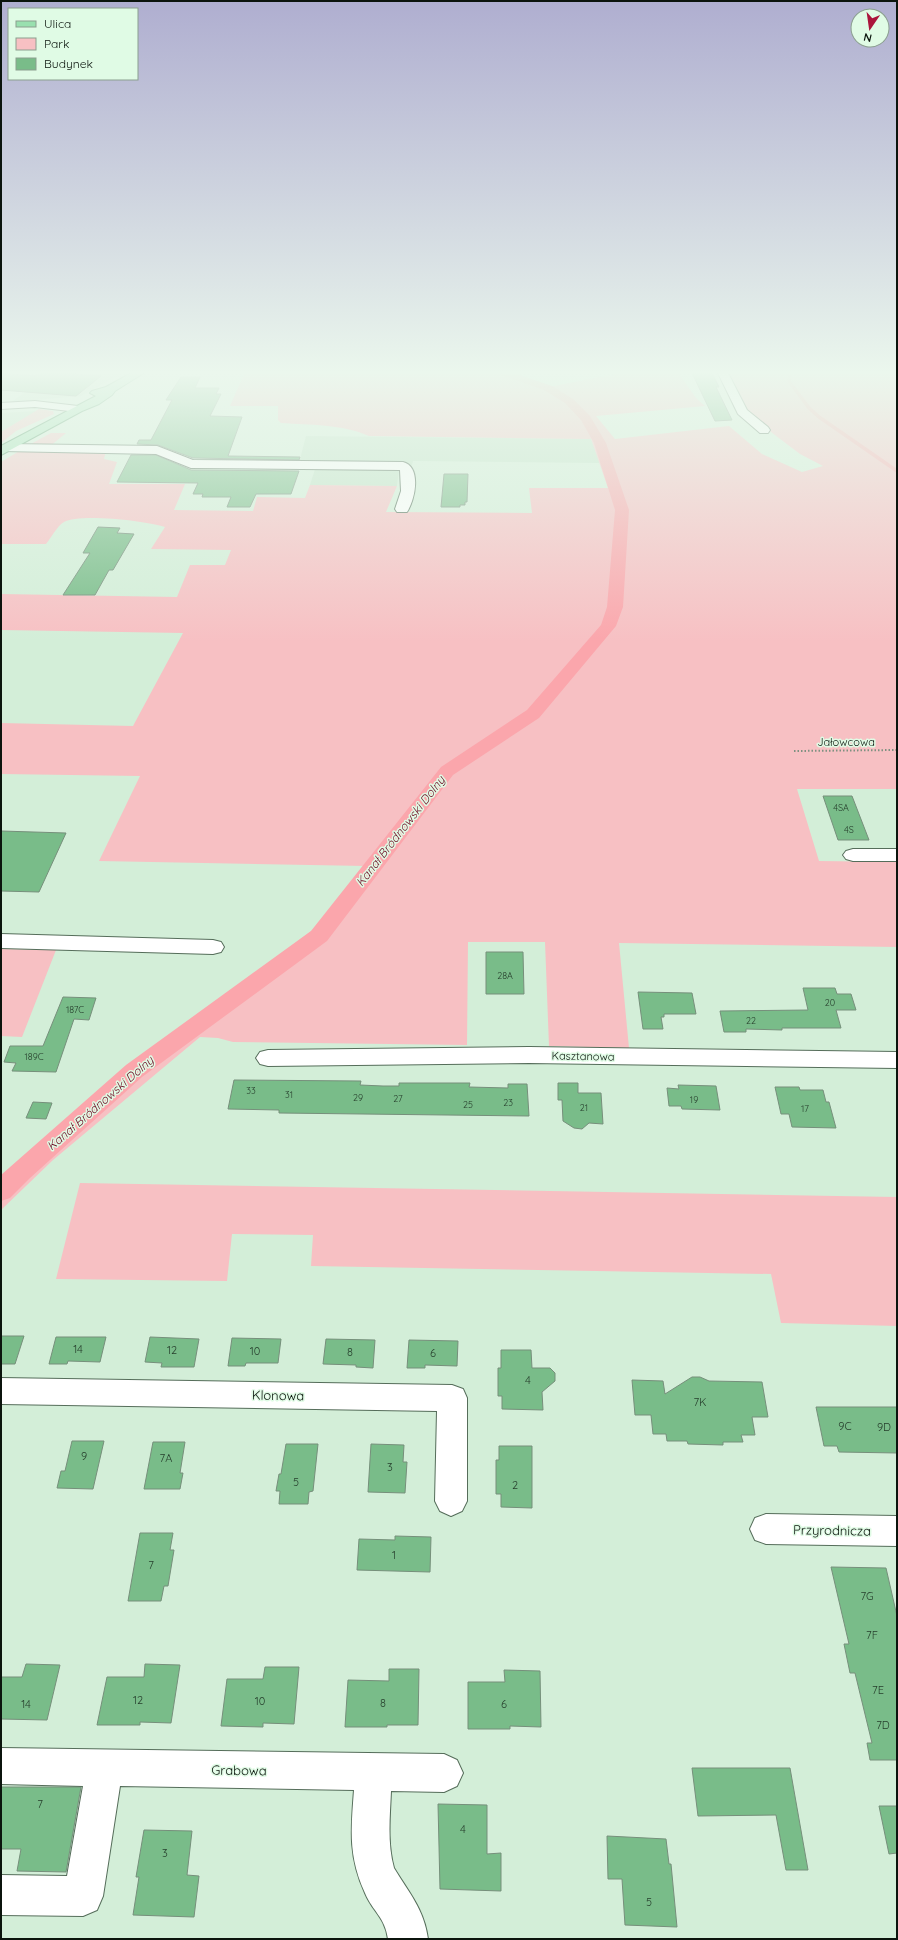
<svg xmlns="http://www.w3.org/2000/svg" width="898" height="1940" font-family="Quicksand,sans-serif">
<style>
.built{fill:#c2e3c8}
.green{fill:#f7c0c3}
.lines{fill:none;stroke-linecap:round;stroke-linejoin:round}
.stream{stroke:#fba6ac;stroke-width:3.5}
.canal{fill:#fba6ac;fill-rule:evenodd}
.building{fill:#79bc89;stroke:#768f7b}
.minor-casing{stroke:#556d5a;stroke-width:2}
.major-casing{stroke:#3b8b54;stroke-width:2}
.path{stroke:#7e9181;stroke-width:2;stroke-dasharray:1.5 2;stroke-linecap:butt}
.minor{fill:#fff;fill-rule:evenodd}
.major{fill:#99e0af;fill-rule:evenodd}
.labels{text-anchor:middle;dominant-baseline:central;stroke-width:3;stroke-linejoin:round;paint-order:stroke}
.number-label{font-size:9px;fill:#263e2c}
.street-label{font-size:11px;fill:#0b140d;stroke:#e0fbe5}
.near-number-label{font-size:11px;fill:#263e2c}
.water-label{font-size:12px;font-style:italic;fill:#6f0c25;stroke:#e0fbe5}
.near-street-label{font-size:13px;fill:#0b140d;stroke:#e0fbe5}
</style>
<rect width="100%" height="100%" fill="#d3eed8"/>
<g class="built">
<polygon points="57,371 126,371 81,396 11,402"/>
<polygon points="38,411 1,432 1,413"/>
<polygon points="306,436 591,439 600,463 413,461 412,465 299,463"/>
<polygon points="316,466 392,467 399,470 397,486 310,485"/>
</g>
<g class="green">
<path d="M392 371H503L549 387 630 371H677L696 398 705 406 596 416 615 439 729 426 762 454 802 472 823 466 800 454 747 414 724 371H897V789H797L819 861 897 862V947L619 943 629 1048 549 1046 545 942H468L467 1045 233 1042 218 1038 200 1037 53 1160 1 1210V1183L65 1123 169 1039 323 922 366 866 99 861 140 776 1 774V723L133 726 183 633 1 630V594L177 597 190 565H225L231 550 151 549 165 527C148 521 79 513 64 522 57 526 51 538 46 544H1V462L21 450 106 451 104 459 117 462 109 484H185L174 510 253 511 257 497 305 498 310 485 397 486 386 512 532 513 529 488H608L591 439 369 436C342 424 310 425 281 423L278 420V406H230L245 372 392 373Z"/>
<polygon points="39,409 53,411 54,414 16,431 1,443 1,432"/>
<polygon points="51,433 66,433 49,447 29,445"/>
<polygon points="1,949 56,950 22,1037 1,1036"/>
<polygon points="80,1183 897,1197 897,1326 781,1323 771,1274 311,1266 313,1235 232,1234 227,1281 56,1279"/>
</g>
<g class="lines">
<polyline class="stream" points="791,371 789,381 809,408 819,417 897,471"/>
<polygon class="canal" points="494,371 508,371 552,386 573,399 590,416 606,443 629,510 623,607 616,626 539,718 453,775 327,941 142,1077 30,1178 10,1198 1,1201 1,1175 126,1065 311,931 441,767 527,710 601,625 607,607 615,510 594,443 581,420 565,403 544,390 495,373"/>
</g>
<g class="building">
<polygon points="45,371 79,371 74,374 101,376 76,396 1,390 1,373 36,376"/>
<polygon points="691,371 711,371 719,387 716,387 732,420 715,421"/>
<polygon points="181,377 200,377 195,388 219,388 216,394 221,394 210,416 242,417 228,456 300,457 299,460 193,458 158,445 137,444 139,440 151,440 172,400 166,400"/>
<polygon points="131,455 156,455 191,470 299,471 291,494 256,494 250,507 227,507 231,497 202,497 203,494 193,494 198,483 117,482"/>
<polygon points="444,474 468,474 467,502 465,502 465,505 460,505 460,507 441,507"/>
<polygon points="98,527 120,528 117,533 134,534 113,570 109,570 95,595 63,595 90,553 83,553"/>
<polygon points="823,796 852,796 869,840 838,840"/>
<polygon points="1,831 66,833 39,892 1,891"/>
<polygon points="486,952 523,952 524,994 486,994"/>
<polygon points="803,988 835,988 837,994 851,994 856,1010 836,1010 841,1028 782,1028 782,1030 746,1029 746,1032 724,1032 720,1011 808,1010"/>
<polygon points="638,992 692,993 696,1014 664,1014 664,1017 661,1017 663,1029 643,1029"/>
<polygon points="63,997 96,998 89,1020 74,1019 56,1072 12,1071 16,1063 4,1062 10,1046 43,1046"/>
<polygon points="234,1080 361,1081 360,1085 383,1086 399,1086 399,1083 470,1083 469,1087 508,1088 508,1084 527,1084 529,1116 279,1113 279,1110 228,1109"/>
<polygon points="558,1083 578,1083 578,1093 601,1093 603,1124 589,1123 582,1129 574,1128 563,1121 562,1100 558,1100"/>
<polygon points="678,1085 716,1086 720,1110 682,1109 681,1106 669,1106 667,1088 679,1089"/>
<polygon points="775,1087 799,1087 800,1090 823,1090 826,1102 829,1102 836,1128 792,1127 789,1114 781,1114"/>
<polygon points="33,1102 52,1103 46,1119 26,1118"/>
<polygon points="1,1336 24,1336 15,1364 1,1364"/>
<polygon points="56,1337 106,1337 100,1362 68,1361 67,1364 49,1364"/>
<polygon points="150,1337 199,1339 194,1367 161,1367 162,1363 145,1362"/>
<polygon points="232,1338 281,1339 278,1363 246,1363 245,1366 228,1366"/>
<polygon points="326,1339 375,1340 373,1368 356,1367 356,1365 323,1364"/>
<polygon points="409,1340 458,1341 457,1366 425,1365 425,1368 407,1368"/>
<polygon points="501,1350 531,1350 532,1368 550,1368 555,1373 555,1381 542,1392 543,1410 502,1409 502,1396 498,1396 498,1368 501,1368"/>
<polygon points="692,1377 700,1377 709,1381 762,1382 768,1417 752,1417 755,1435 741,1435 743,1442 723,1442 723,1445 688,1444 687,1441 667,1441 666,1434 653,1434 651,1415 635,1415 632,1380 663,1381 665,1394"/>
<polygon points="816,1407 897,1407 897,1453 839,1452 837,1446 824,1446"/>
<polygon points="72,1441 104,1441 93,1489 57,1488 61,1471 65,1471"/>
<polygon points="153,1442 185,1442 180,1473 183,1473 180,1489 144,1489"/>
<polygon points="286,1444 318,1444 313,1491 309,1492 308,1504 279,1504 280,1491 276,1491 279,1474 281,1474"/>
<polygon points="371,1444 404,1445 403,1462 407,1462 405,1493 368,1492"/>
<polygon points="499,1446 532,1446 532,1508 501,1507 501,1494 496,1494 496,1460 499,1460"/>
<polygon points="140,1533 173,1533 170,1550 174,1550 168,1586 164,1586 161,1601 128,1601"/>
<polygon points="395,1536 431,1537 430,1572 357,1570 359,1539 395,1540"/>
<polygon points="831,1567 886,1568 897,1616 897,1760 870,1760 867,1743 872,1743 855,1673 850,1673 844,1644 849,1644"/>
<polygon points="26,1664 60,1665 47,1720 1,1719 1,1677 22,1677"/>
<polygon points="145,1664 180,1665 171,1723 140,1722 140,1725 97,1725 107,1677 144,1677"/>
<polygon points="265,1667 299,1667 294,1724 263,1723 263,1727 221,1726 227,1679 263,1679"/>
<polygon points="389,1669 419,1669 418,1725 387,1725 387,1727 345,1727 348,1680 389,1681"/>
<polygon points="504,1670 540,1671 541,1727 510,1726 510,1729 468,1729 468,1682 505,1682"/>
<polygon points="692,1768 790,1768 808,1870 786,1870 776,1815 698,1816"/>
<polygon points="1,1787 81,1787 66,1872 17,1871 21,1849 1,1849"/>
<polygon points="438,1804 487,1805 487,1854 501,1853 501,1891 440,1889"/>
<polygon points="879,1806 897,1806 897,1853 889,1854"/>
<polygon points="144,1830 192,1831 187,1875 199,1876 194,1917 133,1915 139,1877 136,1877"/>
<polygon points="607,1836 666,1839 669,1864 671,1864 677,1927 625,1925 622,1879 608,1879"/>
</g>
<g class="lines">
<g class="minor-casing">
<g id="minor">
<polygon points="717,371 727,371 747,410 768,427 770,430 768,433 760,433 738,414"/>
<polygon points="35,401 78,406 84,409 78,412 35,407 1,409 1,403"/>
<path d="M7 444 157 446 193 460 403 462C422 467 415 500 407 512H397L395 509 401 491 400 470 191 468 156 454 3 451 1 448Z"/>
<polygon points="853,849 897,849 897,861 853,861 846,859 843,855 846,851"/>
<polygon points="1,934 213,940 221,942 224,947 221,952 213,954 1,948"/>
<polygon points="529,1047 897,1052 897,1068 529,1063 268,1066 260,1064 256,1058 260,1052 268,1050"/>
<polygon points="1,1378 452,1385 463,1389 467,1398 467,1501 462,1511 451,1516 440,1511 435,1501 437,1411 1,1404"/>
<polygon points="766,1514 897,1516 897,1546 766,1544 755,1540 750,1529 755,1518"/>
<path d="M1 1748 444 1754 457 1760 463 1773 457 1786 444 1792 391 1791C390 1816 387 1843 394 1868 409 1893 424 1909 428 1939H388C385 1917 373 1912 365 1893 348 1856 351 1829 354 1790L120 1786 103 1896 97 1910 83 1916 1 1915V1875L67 1876 83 1786 1 1784Z"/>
</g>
</g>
<g class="major-casing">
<polygon id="major" points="135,371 147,371 115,391 112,395 99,404 82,411 1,455 1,446 96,396 90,393 92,391 106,387"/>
</g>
<polyline class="path" points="794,751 897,750"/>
<use href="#minor" class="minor"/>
<use href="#major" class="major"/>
</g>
<linearGradient id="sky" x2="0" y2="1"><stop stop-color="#afaed0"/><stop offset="0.58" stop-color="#ebf7ed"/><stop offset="1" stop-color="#ebf7ed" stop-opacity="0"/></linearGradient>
<rect width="898" height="642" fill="url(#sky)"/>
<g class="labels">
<g class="number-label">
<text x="841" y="807">4SA</text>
<text x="849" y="829">4S</text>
<text x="505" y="975">28A</text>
<text x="830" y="1002">20</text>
<text x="75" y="1009">187C</text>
<text x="751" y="1020">22</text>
<text x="34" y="1056">189C</text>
<text x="251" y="1090">33</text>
<text x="289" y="1094">31</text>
<text x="358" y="1097">29</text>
<text x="398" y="1098">27</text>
<text x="694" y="1099">19</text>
<text x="508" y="1102">23</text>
<text x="468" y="1104">25</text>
<text x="584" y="1107">21</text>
<text x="805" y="1108">17</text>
</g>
<g class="street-label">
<text x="846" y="742">Jałowcowa</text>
<text transform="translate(583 1056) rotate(1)">Kasztanowa</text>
</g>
<g class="near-number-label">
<text x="78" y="1349">14</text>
<text x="172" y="1350">12</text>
<text x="255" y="1351">10</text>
<text x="350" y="1352">8</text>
<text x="433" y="1353">6</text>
<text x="528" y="1380">4</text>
<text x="700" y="1402">7K</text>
<text x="845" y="1426">9C</text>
<text x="884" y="1427">9D</text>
<text x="84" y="1456">9</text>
<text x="166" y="1458">7A</text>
<text x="390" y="1467">3</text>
<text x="296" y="1482">5</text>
<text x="515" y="1485">2</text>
<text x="394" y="1555">1</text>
<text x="151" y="1565">7</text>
<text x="867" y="1596">7G</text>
<text x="872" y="1635">7F</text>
<text x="878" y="1690">7E</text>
<text x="138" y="1700">12</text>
<text x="260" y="1701">10</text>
<text x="383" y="1703">8</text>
<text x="26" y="1704">14</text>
<text x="504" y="1704">6</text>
<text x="883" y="1725">7D</text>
<text x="40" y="1804">7</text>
<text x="463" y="1829">4</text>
<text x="165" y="1853">3</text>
<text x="649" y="1902">5</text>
</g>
<g class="water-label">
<text transform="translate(400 831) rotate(-52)">Kanał Bródnowski Dolny</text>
<text transform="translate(100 1103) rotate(-41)">Kanał Bródnowski Dolny</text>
</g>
<g class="near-street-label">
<text transform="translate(278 1395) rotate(1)">Klonowa</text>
<text transform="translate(832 1530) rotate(1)">Przyrodnicza</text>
<text transform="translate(239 1770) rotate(1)">Grabowa</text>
</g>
</g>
<rect width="898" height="1940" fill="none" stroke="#0b140d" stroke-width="4"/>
<rect x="8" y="8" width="130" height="72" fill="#e0fbe5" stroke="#8b9f8f"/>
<rect x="16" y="21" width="20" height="6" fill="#99e0af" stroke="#8b9f8f"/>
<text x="44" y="28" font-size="12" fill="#0b140d">Ulica</text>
<rect x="16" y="38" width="20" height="12" fill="#f7c0c3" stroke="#8b9f8f"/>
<text x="44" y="48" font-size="12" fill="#0b140d">Park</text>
<rect x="16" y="58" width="20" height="12" fill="#79bc89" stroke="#8b9f8f"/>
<text x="44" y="68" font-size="12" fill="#0b140d">Budynek</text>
<g transform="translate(870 28) rotate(193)"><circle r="19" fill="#e0fbe5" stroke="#8b9f8f"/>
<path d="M0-3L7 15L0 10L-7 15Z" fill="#ab153c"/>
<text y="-6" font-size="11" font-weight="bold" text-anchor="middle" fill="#0b140d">N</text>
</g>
</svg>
